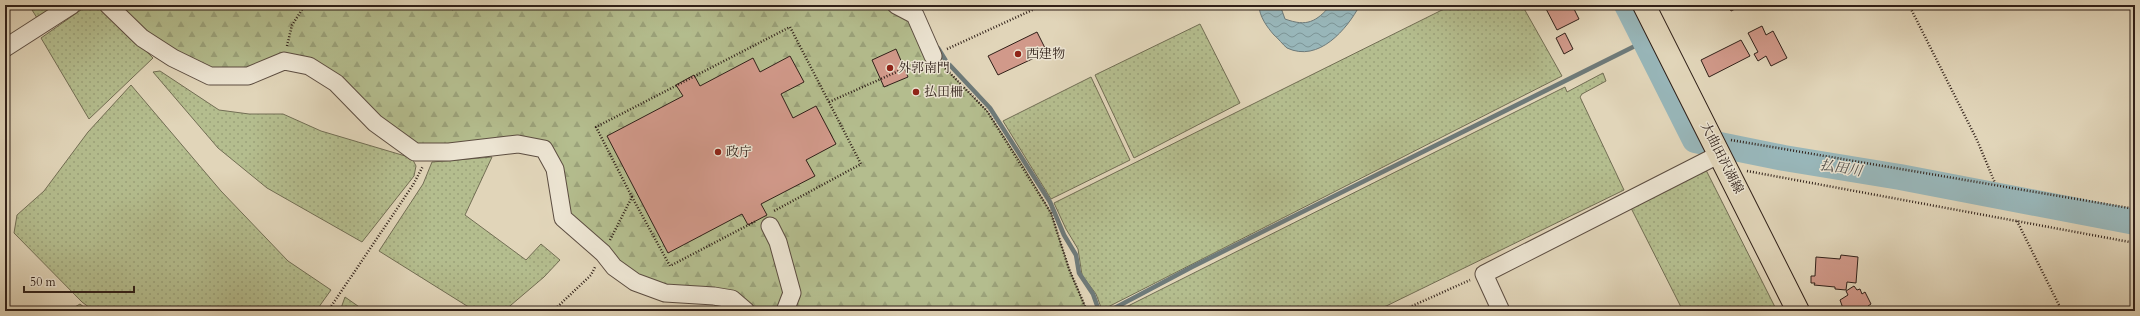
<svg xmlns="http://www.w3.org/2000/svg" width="2140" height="316" font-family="Cardo,'Noto Serif JP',serif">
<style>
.grass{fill:url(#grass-dots);stroke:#726e54}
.forest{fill:url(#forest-firs);stroke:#726e54}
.water{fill:url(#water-waves);stroke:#6e7a79}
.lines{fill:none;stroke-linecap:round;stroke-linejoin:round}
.stream{stroke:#6e7a79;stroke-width:4.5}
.river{stroke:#98b6b9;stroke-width:26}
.building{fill:#d1998a;stroke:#302019}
.minor-casing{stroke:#5c4d41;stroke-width:19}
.major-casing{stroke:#302019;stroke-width:24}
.path{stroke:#302019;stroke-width:2.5;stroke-dasharray:1 2;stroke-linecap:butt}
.minor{stroke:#ece4d2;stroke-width:17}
.major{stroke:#e1d5b9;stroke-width:22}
.poi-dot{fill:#8f2418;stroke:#ece4d2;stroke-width:1.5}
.labels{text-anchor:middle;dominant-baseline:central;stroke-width:3;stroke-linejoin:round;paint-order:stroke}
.poi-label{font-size:13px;fill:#302019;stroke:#ece4d2;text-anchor:start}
.street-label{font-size:13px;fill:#302019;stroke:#ece4d2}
.water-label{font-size:14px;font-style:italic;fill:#4f4d49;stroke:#ece4d2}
</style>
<defs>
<pattern id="grass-dots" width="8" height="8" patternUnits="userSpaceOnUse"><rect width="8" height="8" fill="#b4bd8e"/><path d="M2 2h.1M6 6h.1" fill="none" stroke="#9ba27a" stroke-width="1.8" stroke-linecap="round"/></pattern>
<pattern id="forest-firs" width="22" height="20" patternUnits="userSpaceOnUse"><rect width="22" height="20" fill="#b4bd8e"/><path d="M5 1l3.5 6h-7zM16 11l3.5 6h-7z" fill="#9ba27a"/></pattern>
<pattern id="water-waves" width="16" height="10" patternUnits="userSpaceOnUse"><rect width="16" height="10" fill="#98b6b9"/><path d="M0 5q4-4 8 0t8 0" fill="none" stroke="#7c9496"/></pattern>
</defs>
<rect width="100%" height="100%" fill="#e1d5b9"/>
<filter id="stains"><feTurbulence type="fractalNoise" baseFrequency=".005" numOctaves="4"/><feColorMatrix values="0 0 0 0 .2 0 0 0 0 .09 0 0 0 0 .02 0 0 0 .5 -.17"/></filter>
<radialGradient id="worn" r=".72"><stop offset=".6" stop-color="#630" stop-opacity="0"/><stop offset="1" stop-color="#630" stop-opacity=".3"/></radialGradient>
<g class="grass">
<polygon points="29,5 61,5 37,18"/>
<polygon points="88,5 99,5 153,58 89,119 41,38"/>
<polygon points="1452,5 1522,5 1562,76 1102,310 1096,294 1082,275 1078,249 1066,229 1054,203"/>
<polygon points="1200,24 1240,103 1134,158 1095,75"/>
<polygon points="160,71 219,110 249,114 283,114 321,131 412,158 416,166 414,176 362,242 267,188 218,148 153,72"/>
<polygon points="1603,73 1606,81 1582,94 1580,97 1624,190 1376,311 1118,311 1565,87 1567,92"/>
<polygon points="1091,77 1130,160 1051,199 1003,121"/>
<polygon points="131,85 221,191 288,261 331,290 316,311 94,311 82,302 14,233 17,215 44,191 88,132"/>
<polygon points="492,157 465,215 526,260 541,244 560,260 544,277 504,311 475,311 379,251 423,184 432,162"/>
<polygon points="1706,170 1777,311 1683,311 1631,208"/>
<polygon points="345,297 365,311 340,311"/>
<polygon points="80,304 89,311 68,311"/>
</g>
<polygon class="forest" points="108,5 896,5 915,15 933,56 987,111 1023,166 1051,213 1069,269 1087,311 716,311 713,296 635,282 563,218 544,149 415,152 309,66 210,76"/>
<path class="water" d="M1259 5H1280L1285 19C1307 27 1316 22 1331 5H1360C1347 29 1319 63 1287 48 1283 45 1278 38 1274 35 1267 27 1259 16 1259 5Z"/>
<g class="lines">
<g class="stream">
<polyline points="938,48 946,61 990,108 1050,202 1064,235 1076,255 1079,273 1093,294 1099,311"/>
<polyline points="1109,311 1192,267 1645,41"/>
</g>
<polyline class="river" points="1627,5 1695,140 1784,158 1900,177 2135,222"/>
</g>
<g class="building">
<polygon points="449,5 460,5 452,10"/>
<polygon points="1544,5 1572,5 1579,19 1557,30"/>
<polygon points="1728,5 1743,5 1731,11"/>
<polygon points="1762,26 1766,35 1773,31 1787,58 1771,66 1766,56 1758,61 1754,54 1758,52 1748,33"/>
<polygon points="1037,32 1047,52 998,75 988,56"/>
<polygon points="1565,33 1573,49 1564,54 1556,38"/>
<polygon points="1741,40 1750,56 1709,77 1701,60"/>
<polygon points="896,49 908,77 884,87 872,60"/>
<polygon points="790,56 804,82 781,94 793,118 816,106 836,144 806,160 815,176 761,204 767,215 748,225 742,214 668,253 607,136 683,96 676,85 694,75 700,86 753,58 760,72"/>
<polygon points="1841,255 1858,257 1856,283 1847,282 1846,290 1835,289 1835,287 1814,285 1815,283 1811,283 1811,276 1815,276 1816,257 1840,259"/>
<polygon points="1854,286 1857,290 1860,289 1862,294 1865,292 1871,304 1868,306 1871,311 1844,311 1840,300 1848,295 1846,291"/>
</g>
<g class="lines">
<g class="minor-casing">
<g id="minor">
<polyline points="108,5 142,38 173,58 210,76 248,76 284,61 309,66 336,83 375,123 415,152 449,152 518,144 544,149 555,169 563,218 603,253 614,267 635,282 665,293 714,296 732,299 746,311"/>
<polyline points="896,5 915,15 933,56"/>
<polyline points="5,48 72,5"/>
<polyline points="770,226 778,242 792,293 785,311"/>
<polyline points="1501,311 1484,274 1720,154"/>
</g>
</g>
<g class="major-casing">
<polyline id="major" points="1644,5 1798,311"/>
</g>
<g class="path">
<polyline points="1909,5 1977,140 1995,183"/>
<polyline points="287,46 292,25 305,5"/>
<polyline points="947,49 1043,5"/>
<polyline points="943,66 987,111 1051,213 1069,269 1087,311"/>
<polyline points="829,102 919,62"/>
<polyline points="1731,140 2135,209"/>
<polyline points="1747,171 2135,243"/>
<polyline points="632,197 596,127 790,27 861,164 774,211"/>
<polyline points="2017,221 2062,311"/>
<polyline points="610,240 632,197 670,266 756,221"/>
<polyline points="328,311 413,185 423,166"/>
<polyline points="553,311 591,275 595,267"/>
<polyline points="1401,311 1470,280"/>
</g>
<use href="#minor" class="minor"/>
<use href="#major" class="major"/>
</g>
<g class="poi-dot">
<circle cx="1018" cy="54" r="4"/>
<circle cx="890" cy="68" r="4"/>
<circle cx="916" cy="92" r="4"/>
<circle cx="718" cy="152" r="4"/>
</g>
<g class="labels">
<g class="poi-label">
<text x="1026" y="54">西建物</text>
<text x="898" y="68">外郭南門</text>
<text x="924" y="92">払田柵</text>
<text x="726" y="152">政庁</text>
</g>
<g class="street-label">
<text transform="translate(1722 158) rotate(63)">大曲田沢湖線</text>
</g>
<g class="water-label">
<text transform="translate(1841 168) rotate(9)">払田川</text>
</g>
</g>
<rect width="2140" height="316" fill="none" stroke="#e1d5b9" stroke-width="20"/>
<rect x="6" y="6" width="2128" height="304" fill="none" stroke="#302019" stroke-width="2"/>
<rect x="10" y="10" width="2120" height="296" fill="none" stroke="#302019"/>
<path d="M24 286v6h110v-6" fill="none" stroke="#302019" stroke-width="2"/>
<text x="30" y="286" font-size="12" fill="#302019" stroke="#ece4d2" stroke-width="3" paint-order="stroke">50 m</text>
<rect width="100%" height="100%" filter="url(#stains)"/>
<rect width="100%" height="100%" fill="url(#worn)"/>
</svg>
